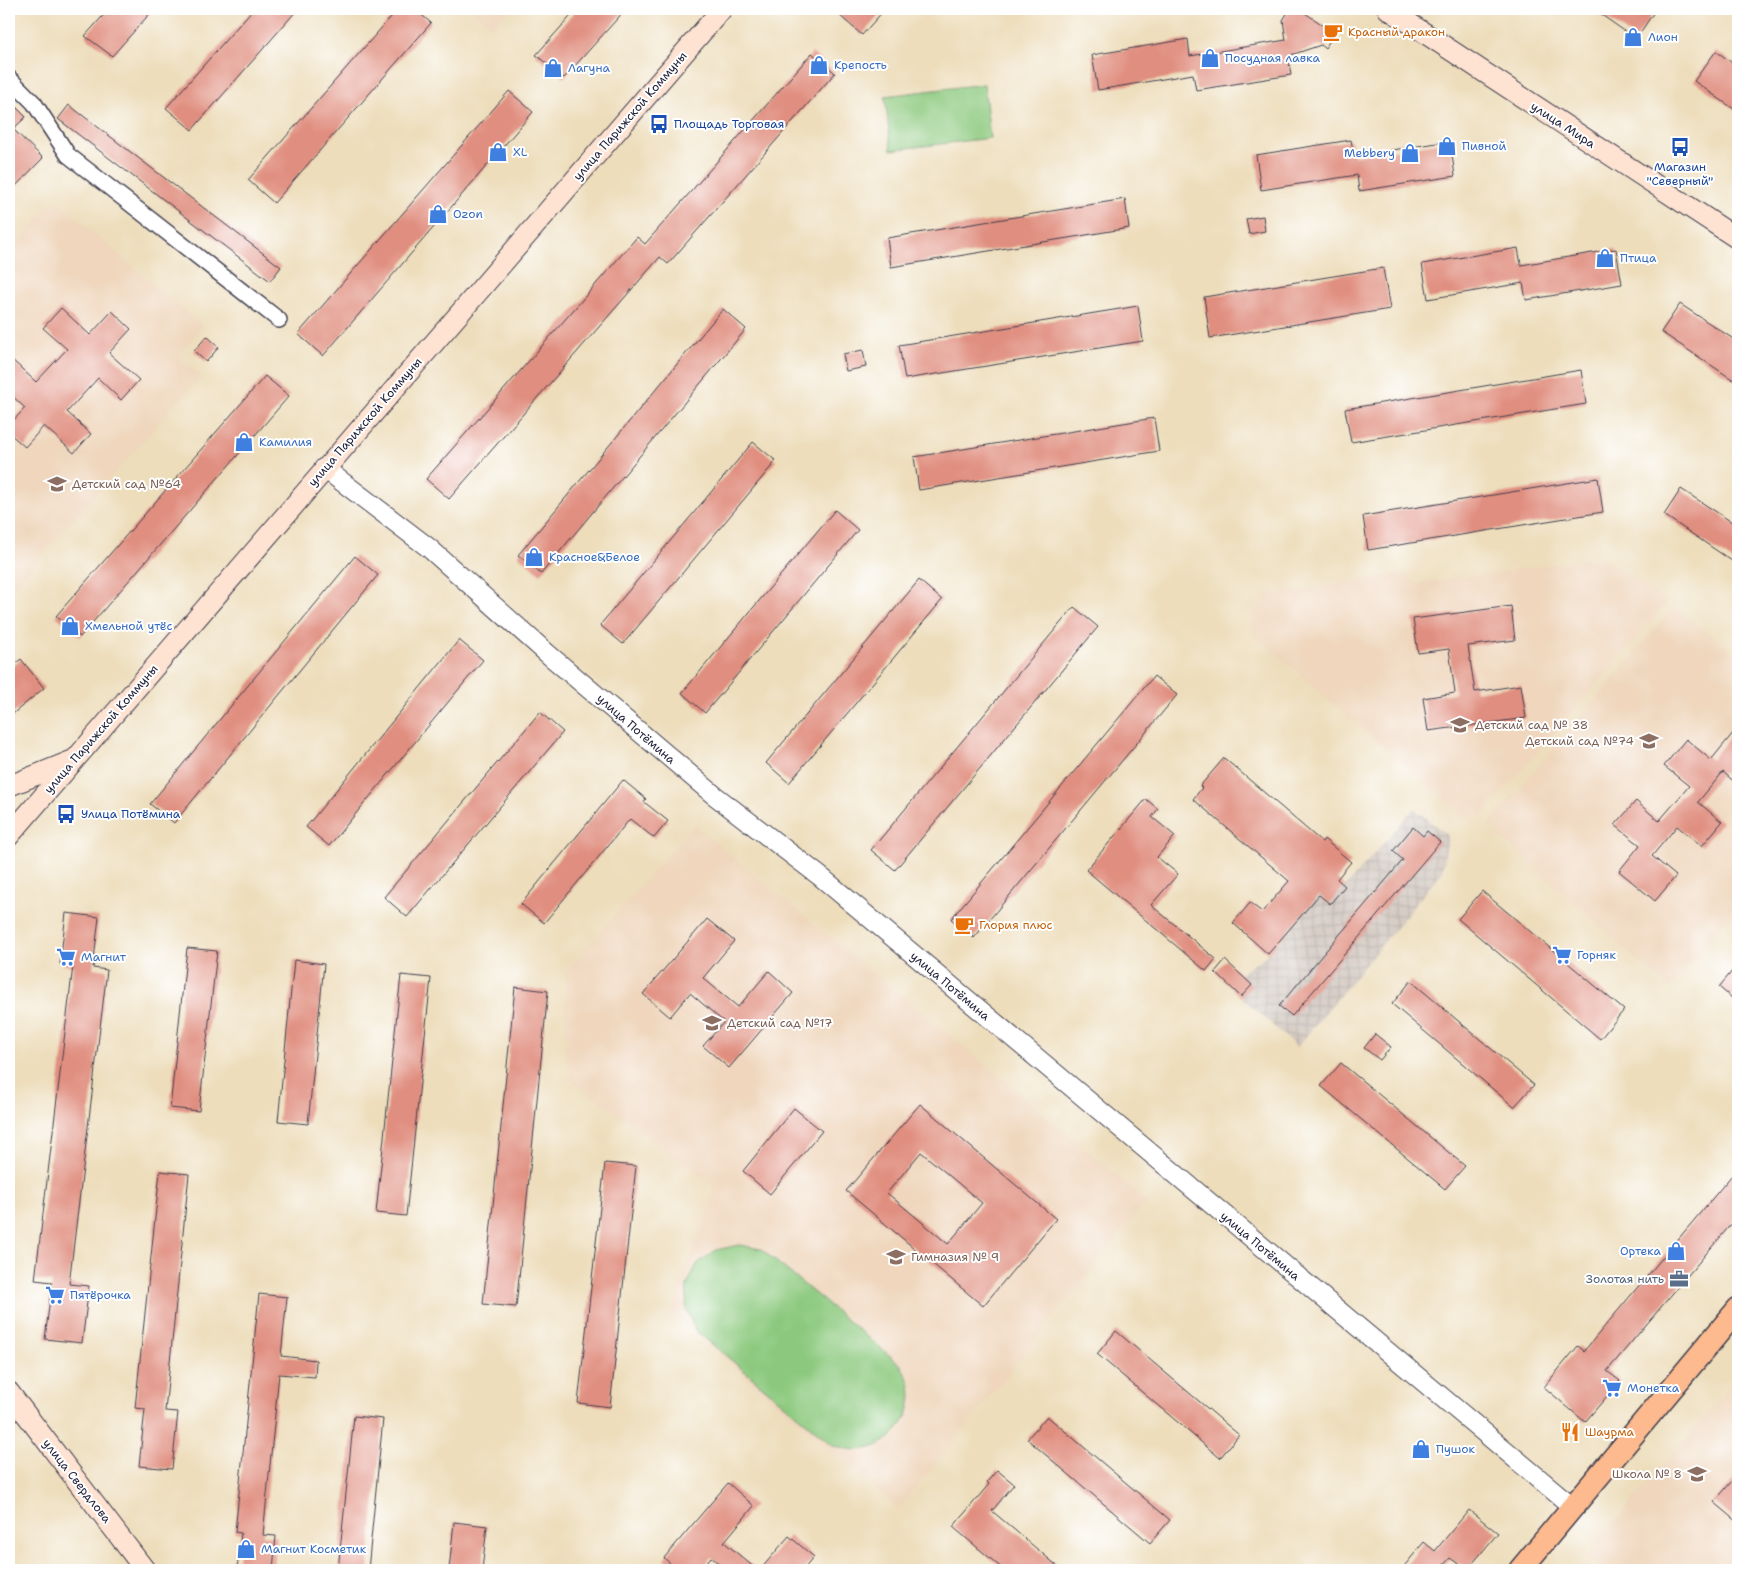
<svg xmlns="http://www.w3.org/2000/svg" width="1747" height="1579" font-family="'Shantell Sans',sans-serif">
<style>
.built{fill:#efd6bc}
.industrial{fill:url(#industrial-grid)}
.grass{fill:#8cc97e;stroke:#57765c}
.building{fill:#e08e7f;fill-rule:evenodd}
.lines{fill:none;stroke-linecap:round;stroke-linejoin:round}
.minor-casing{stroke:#403e4e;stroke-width:18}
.tertiary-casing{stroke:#403e4e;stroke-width:21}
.secondary-casing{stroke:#403e4e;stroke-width:22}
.primary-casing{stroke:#403e4e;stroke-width:25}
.minor{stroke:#fff;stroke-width:15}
.tertiary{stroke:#fff;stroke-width:19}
.secondary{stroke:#fee3d2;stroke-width:20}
.primary{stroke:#fcba8e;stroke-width:22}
.labels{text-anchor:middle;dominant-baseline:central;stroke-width:4;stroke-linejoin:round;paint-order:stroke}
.food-label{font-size:12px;fill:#c56008;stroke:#fff;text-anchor:start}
.shop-label{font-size:12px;fill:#366cbe;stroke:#fff;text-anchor:start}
.street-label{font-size:12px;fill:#22223b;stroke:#fff}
.transit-label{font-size:12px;fill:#164399;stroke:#fff;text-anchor:start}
.education-label{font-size:12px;fill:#785e54;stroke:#fff;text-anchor:start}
.service-label{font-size:12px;fill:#4e5e75;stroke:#fff;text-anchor:end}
</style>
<defs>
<pattern id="industrial-grid" width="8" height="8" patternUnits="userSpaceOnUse" patternTransform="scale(1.25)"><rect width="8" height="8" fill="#cdc2b9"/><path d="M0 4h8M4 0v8" fill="none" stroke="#b0a6a0"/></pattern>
</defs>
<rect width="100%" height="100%" fill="#fff"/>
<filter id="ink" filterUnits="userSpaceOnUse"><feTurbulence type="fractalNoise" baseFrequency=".02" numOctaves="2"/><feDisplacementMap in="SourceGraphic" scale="10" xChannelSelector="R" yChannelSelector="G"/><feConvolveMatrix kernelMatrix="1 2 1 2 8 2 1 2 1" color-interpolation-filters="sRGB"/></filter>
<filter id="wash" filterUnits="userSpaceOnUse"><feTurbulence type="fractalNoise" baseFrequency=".0096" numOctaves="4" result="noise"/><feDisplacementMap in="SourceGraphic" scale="20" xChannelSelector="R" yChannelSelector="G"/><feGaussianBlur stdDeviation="1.12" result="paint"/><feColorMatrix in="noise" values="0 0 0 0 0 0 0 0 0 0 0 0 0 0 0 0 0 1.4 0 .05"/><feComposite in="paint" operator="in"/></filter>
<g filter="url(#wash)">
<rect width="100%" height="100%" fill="#edddbb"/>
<g class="built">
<polygon points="471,9 508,9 492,27"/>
<polygon points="55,200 202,326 178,356 200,376 9,592 9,253"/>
<polygon points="1602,557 1668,603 1481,816 1464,817 1253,634 1253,615 1267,595 1406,573 1416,584"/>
<polygon points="1674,607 1738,656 1738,905 1670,989 1488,826"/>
<polygon points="694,825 1012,1087 1147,1201 899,1509 671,1313 715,1187 572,1080 566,1060 565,973"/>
<polygon points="1738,1377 1738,1570 1603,1570 1585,1557"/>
</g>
<polygon class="industrial" points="1414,808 1448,836 1442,872 1297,1047 1229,986 1240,974 1268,954 1319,895 1330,904"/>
<g class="grass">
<polygon points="984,84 990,138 891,150 885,96"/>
<path d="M739 1245 761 1249 901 1365C904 1372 909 1379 910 1386 916 1418 889 1450 857 1450 850 1450 841 1447 834 1446L695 1330 686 1308 687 1285 697 1264 716 1250Z"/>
</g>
<g id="blocks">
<g class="building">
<polygon points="109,9 154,9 112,56 85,36"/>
<polygon points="253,9 298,9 192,130 166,108"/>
<polygon points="398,9 415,9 431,23 274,203 248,180"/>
<polygon points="577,9 626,9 564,78 536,55"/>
<polygon points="832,9 885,9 862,35"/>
<polygon points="1290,9 1299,9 1335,33 1325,48 1321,45 1288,56 1291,75 1196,90 1193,74 1098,90 1092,55 1188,39 1190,56 1286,40 1283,20"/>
<polygon points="1593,9 1656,9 1636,39"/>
<polygon points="1716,51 1738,67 1738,112 1694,81"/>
<polygon points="812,53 835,73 668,264 660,257 449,499 426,479 637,237 645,244"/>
<polygon points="509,91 533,112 323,356 298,334"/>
<polygon points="9,100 26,117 13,129 43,158 9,193"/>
<polygon points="69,105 281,267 270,281 58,119"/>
<polygon points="1351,140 1354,156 1450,141 1455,176 1359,191 1357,175 1261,190 1256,155"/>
<polygon points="1125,199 1129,228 891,267 887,238"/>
<polygon points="1263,216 1265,231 1249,234 1246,219"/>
<polygon points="1518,248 1521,265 1616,249 1622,284 1526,300 1523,283 1428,299 1422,264"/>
<polygon points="1383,268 1390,309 1210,338 1204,297"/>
<polygon points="1680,304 1738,342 1738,383 1661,332"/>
<polygon points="1138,306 1143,341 905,379 899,345"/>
<polygon points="61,308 90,335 112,311 131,329 109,353 139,380 121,400 98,378 67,412 91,434 74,453 44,426 25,447 9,433 9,425 25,408 9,393 9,357 36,382 67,349 43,328"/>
<polygon points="723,309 746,329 541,574 518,555"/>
<polygon points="207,336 219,347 206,362 194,351"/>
<polygon points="863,350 866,367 846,371 843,354"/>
<polygon points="1581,370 1586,404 1351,442 1345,409"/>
<polygon points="265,376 289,396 80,637 56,616"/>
<polygon points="1154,418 1159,451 919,490 914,457"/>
<polygon points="753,442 776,461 623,644 600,625"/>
<polygon points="1598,478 1603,512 1368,550 1363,516"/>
<polygon points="1681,489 1738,526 1738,565 1664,515"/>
<polygon points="835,510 858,530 705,713 682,693"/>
<polygon points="355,556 378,575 174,823 150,804"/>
<polygon points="919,580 942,600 789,783 766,763"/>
<polygon points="1511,606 1515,640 1468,646 1475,692 1521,685 1526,718 1428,731 1423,698 1455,693 1449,649 1418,653 1413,619"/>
<polygon points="1074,607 1098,627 895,870 871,850"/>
<polygon points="459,640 483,660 329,846 306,827"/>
<polygon points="21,659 44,688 9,717 9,669"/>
<polygon points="1154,676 1177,695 974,938 951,919"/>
<polygon points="540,712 563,732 407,917 384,897"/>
<polygon points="1738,727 1738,785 1723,772 1698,802 1722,822 1702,846 1677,826 1652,856 1676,876 1655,901 1619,871 1640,845 1615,825 1636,801 1659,821 1689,786 1664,766 1686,739 1711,760"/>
<polygon points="1224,758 1322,842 1324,839 1351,862 1337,879 1345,886 1330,904 1319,895 1268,954 1233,923 1250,903 1262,912 1289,881 1193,799 1202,788 1200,786"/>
<polygon points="623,780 646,799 644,802 668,821 654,838 630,819 544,923 521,904"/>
<polygon points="1146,799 1158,809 1152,817 1175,836 1157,857 1178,874 1151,905 1216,959 1206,971 1086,870"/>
<polygon points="1413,827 1423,836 1427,831 1440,842 1292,1016 1279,1006 1403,860 1393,851"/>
<polygon points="1482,891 1624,1010 1600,1039 1458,919"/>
<polygon points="66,913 99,917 93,968 107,970 69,1284 89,1286 82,1343 45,1339 52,1282 35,1280 73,966 60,964"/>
<polygon points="707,919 734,941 703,978 738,1007 769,971 793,993 729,1068 703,1046 724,1022 690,993 670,1017 643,994"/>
<polygon points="187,948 217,951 199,1111 170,1108"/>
<polygon points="294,960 324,964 308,1124 278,1121"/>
<polygon points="1225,960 1252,985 1241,997 1215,972"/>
<polygon points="1738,964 1738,1003 1719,987"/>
<polygon points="401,975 431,978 406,1216 376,1213"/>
<polygon points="1411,981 1534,1085 1514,1107 1392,1004"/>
<polygon points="515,987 548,991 516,1307 483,1304"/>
<polygon points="1375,1034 1391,1047 1380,1060 1364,1048"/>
<polygon points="1341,1063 1465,1166 1445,1189 1321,1086"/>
<path d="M920 1104 1056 1219 983 1306 846 1191ZM921 1152 982 1203 948 1244 887 1193Z"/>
<polygon points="794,1108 822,1131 770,1194 743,1171"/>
<polygon points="605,1163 636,1166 610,1407 578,1403"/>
<polygon points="1738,1168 1738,1216 1607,1371 1620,1381 1585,1422 1544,1387 1578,1346 1584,1351"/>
<polygon points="160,1171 189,1174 165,1411 178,1412 172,1469 139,1466 145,1409 135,1408"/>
<polygon points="259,1294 287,1297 281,1356 316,1360 315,1377 279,1374 263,1535 276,1536 273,1570 237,1570 241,1533 235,1532"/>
<polygon points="1116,1331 1239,1435 1220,1458 1097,1354"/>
<polygon points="354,1416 383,1419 368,1570 338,1570"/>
<polygon points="1047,1416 1170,1520 1150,1543 1027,1439"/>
<polygon points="997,1470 1014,1484 992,1511 1062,1570 1004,1570 953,1527 989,1484 987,1482"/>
<polygon points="1738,1474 1738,1522 1714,1502"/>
<polygon points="728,1483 754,1506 724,1542 757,1570 727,1570 711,1557 700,1570 678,1570 664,1558"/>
<polygon points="1469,1510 1498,1533 1467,1570 1450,1558 1439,1570 1401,1570 1424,1542 1435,1551"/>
<polygon points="454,1522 487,1526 482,1570 449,1570"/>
<polygon points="789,1536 814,1557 803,1570 760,1570"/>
</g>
</g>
</g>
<g filter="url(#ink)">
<use href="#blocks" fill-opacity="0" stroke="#403e4e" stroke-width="1"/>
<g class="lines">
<g class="minor-casing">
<polyline id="minor" points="9,78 34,103 68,155 279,320"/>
</g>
<g class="tertiary-casing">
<polyline id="tertiary" points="324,468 429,548 549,655 714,795 821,877 1573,1507"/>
</g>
<g class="secondary-casing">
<g id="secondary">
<polyline points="1388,9 1738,239"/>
<polyline points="9,786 71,761"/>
<polyline points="9,836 722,9"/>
<polyline points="9,1392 145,1570"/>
</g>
</g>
<g class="primary-casing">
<polyline id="primary" points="1520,1570 1738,1309"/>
</g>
<use href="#minor" class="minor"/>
<use href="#tertiary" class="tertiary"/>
<use href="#secondary" class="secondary"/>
<use href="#primary" class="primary"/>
</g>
</g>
<defs>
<g id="cafe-bare" transform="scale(1.5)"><path d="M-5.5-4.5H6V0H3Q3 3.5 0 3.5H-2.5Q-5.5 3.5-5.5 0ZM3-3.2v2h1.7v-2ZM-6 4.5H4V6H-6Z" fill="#e8710a" stroke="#fff" stroke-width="2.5" paint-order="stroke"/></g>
<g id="shop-bare" transform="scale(1.5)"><path d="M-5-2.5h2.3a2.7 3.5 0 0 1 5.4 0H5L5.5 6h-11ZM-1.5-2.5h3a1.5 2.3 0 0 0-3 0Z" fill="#3f7fe0" stroke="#fff" stroke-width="2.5" paint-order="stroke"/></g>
<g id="bus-bare" transform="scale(1.5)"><path d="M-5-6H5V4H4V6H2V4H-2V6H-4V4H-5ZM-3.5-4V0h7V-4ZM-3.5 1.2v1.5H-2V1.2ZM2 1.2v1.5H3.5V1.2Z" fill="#1a4fb4" stroke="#fff" stroke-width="2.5" paint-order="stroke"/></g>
<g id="school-bare" transform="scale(1.5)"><path d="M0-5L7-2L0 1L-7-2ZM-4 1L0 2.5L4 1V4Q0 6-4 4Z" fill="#8d6e63" stroke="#fff" stroke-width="2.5" paint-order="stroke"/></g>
<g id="supermarket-bare" transform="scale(1.5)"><path d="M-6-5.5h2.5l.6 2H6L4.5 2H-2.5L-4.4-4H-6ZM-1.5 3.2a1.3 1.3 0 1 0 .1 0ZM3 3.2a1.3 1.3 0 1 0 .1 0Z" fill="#3f7fe0" stroke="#fff" stroke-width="2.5" paint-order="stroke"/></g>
<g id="office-bare" transform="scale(1.5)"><path d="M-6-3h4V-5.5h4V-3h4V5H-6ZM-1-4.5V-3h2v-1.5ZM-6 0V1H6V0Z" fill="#5c6f8a" stroke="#fff" stroke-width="2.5" paint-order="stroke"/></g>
<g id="restaurant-bare" transform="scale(1.5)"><path d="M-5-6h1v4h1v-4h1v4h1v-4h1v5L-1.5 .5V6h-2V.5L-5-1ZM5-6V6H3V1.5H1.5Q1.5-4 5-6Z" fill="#e8710a" stroke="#fff" stroke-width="2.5" paint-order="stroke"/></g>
</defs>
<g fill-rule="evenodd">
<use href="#cafe-bare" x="1333" y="32"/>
<use href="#shop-bare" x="1633" y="37"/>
<use href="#shop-bare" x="1210" y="58"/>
<use href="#shop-bare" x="819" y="65"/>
<use href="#shop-bare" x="553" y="68"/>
<use href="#bus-bare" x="659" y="124"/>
<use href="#shop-bare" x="1447" y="146"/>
<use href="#bus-bare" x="1680" y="147"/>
<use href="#shop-bare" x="498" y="152"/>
<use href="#shop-bare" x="1410" y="153"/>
<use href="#shop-bare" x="438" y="214"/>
<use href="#shop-bare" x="1605" y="258"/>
<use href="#shop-bare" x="244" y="442"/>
<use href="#school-bare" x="57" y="484"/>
<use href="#shop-bare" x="534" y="557"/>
<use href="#shop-bare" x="70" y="626"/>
<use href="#school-bare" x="1460" y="725"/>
<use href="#school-bare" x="1649" y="741"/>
<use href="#bus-bare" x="66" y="814"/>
<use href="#cafe-bare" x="964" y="925"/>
<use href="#supermarket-bare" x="1562" y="955"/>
<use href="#supermarket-bare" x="66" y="957"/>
<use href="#school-bare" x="712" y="1023"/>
<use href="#shop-bare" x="1676" y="1251"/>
<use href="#school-bare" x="896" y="1257"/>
<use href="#office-bare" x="1679" y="1279"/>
<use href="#supermarket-bare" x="55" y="1295"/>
<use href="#supermarket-bare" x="1612" y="1388"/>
<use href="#restaurant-bare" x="1570" y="1432"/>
<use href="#shop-bare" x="1421" y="1449"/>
<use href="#school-bare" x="1697" y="1474"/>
<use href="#shop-bare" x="246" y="1549"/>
</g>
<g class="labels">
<g class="food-label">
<text x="1348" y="32">Красный дракон</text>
<text x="979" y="925">Глория плюс</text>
<text x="1585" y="1432">Шаурма</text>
</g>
<g class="shop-label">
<text x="1648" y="37">Лион</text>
<text x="1225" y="58">Посудная лавка</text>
<text x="834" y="65">Крепость</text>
<text x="568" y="68">Лагуна</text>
<text x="1462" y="146">Пивной</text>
<text x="513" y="152">XL</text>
<text x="1395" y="153" text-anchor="end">Mebbery</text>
<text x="453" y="214">Ozon</text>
<text x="1620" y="258">Птица</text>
<text x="259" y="442">Камилия</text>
<text x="549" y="557">Красное&amp;Белое</text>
<text x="85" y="626">Хмельной утёс</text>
<text x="1577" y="955">Горняк</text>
<text x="81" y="957">Магнит</text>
<text x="1661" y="1251" text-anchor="end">Ортека</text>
<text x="70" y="1295">Пятёрочка</text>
<text x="1627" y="1388">Монетка</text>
<text x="1436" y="1449">Пушок</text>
<text x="261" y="1549">Магнит Косметик</text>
</g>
<g class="street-label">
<text transform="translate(630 116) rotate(-49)">улица Парижской Коммуны</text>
<text transform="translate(1563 125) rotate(33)">улица Мира</text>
<text transform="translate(365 422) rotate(-49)">улица Парижской Коммуны</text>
<text transform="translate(101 729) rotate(-49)">улица Парижской Коммуны</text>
<text transform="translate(636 729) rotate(41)">улица Потёмина</text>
<text transform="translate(950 986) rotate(40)">улица Потёмина</text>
<text transform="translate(1260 1246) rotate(40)">улица Потёмина</text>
<text transform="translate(77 1481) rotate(52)">улица Свердлова</text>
</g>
<g class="transit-label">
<text x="674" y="124">Площадь Торговая</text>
<text x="1680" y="167" text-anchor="middle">Магазин<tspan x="1680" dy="14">"Северный"</tspan></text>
<text x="81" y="814">Улица Потёмина</text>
</g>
<g class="education-label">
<text x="72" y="484">Детский сад №64</text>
<text x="1475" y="725">Детский сад № 38</text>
<text x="1634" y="741" text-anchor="end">Детский сад №74</text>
<text x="727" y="1023">Детский сад №17</text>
<text x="911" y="1257">Гимназия № 9</text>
<text x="1682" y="1474" text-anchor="end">Школа № 8</text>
</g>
<g class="service-label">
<text x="1664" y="1279">Золотая нить</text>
</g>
</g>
<rect width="1747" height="1579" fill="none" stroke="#fff" stroke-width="30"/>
</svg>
